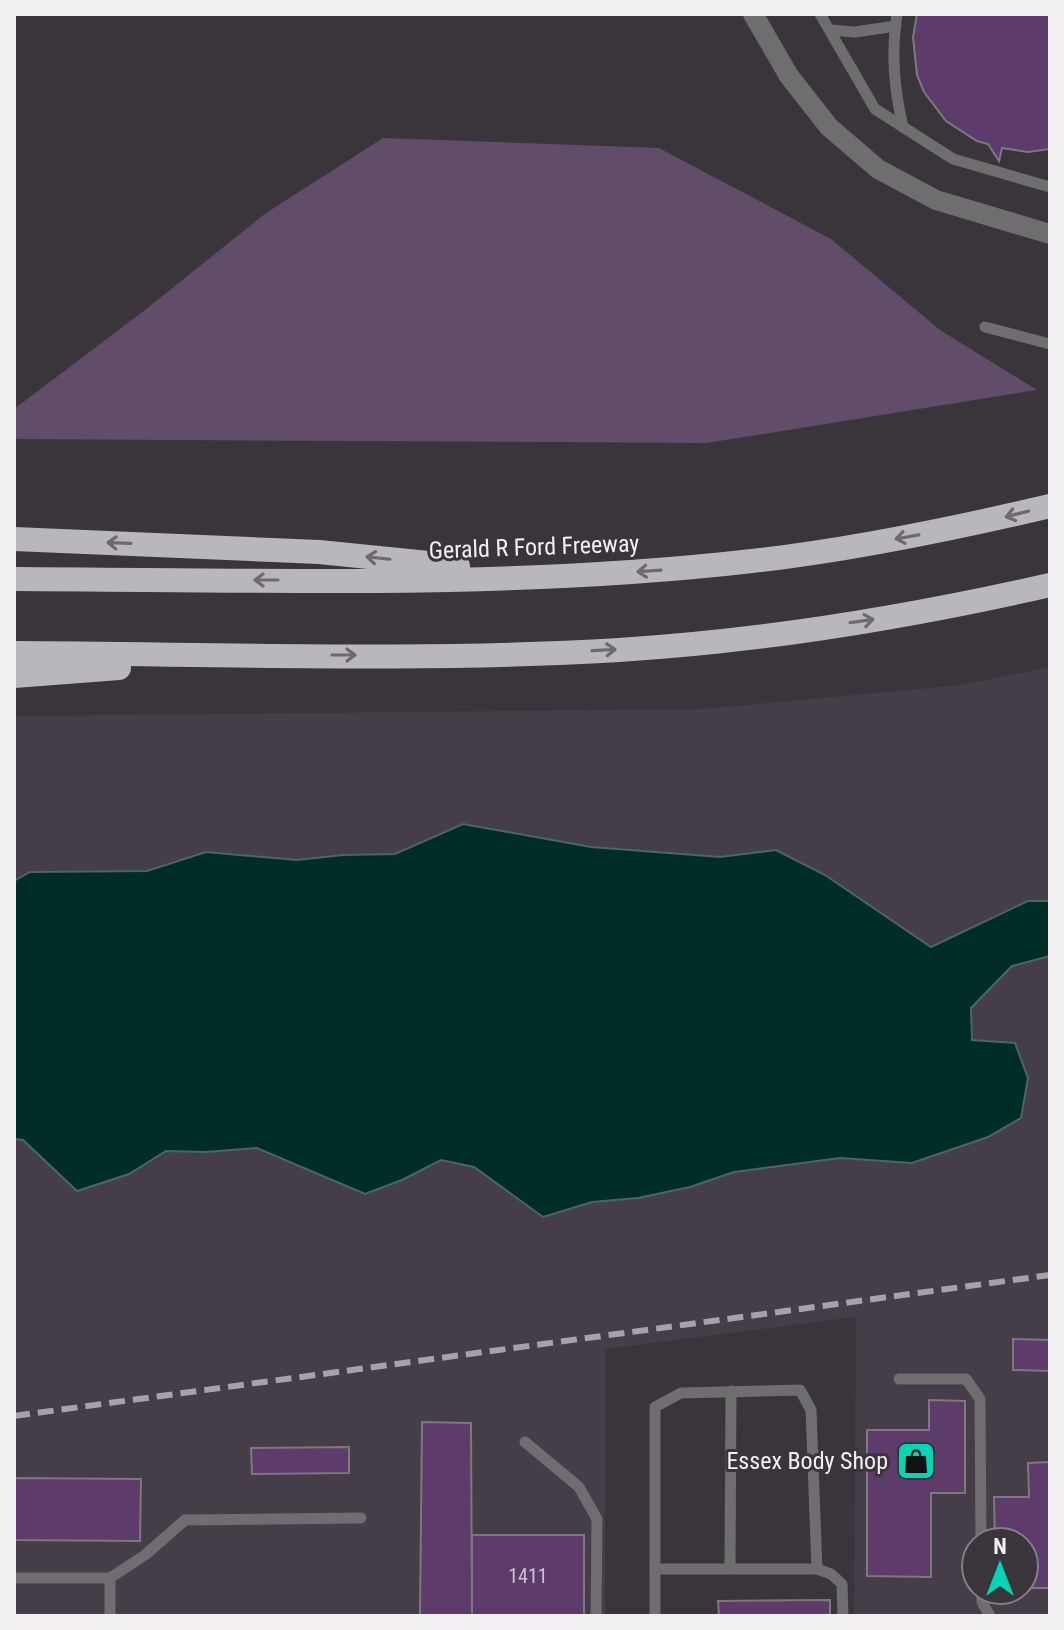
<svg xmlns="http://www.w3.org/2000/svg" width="1064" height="1630" font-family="'Roboto Condensed',sans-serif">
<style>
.built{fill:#453d48;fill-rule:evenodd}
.green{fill:#614c69}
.water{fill:#002d25;stroke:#496763;stroke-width:2}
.building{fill:#5d3c6b;stroke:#7d787f;stroke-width:2}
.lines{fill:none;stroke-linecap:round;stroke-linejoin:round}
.service{stroke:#6f6d70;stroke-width:11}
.minor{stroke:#6f6d70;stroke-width:20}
.motorway{stroke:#bab6bd;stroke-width:24}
.rail{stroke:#a6a3a8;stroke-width:6;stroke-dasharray:16 8;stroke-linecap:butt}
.oneway{stroke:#6d696f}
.labels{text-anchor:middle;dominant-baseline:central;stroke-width:6;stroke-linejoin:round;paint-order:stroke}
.number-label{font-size:20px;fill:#cdc2d1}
.street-label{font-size:24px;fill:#f2eff3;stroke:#39353b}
.poi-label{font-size:24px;fill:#f2eff3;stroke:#39353b;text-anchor:end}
</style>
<rect width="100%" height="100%" fill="#39353b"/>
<path class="built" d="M1050 667V1616H854L856 1317 605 1349V1616H14V716L702 709 961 685ZM976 1542H1024V1590H976Z"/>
<polygon class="green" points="383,138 659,148 831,239 940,330 1037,390 707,443 14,439 14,409 145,310 266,213"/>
<polygon class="water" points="463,824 591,847 720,857 776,850 825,875 931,947 1028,901 1050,901 1050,956 1012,966 971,1008 972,1040 1015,1043 1028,1078 1021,1118 988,1137 912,1163 840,1158 734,1172 690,1187 638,1198 592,1202 543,1217 474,1167 441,1160 402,1180 365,1194 257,1148 206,1152 166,1151 129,1174 77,1191 23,1140 14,1139 14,881 30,872 147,871 206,852 297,860 343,855 395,854"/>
<g class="building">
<polygon points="917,14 1050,14 1050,149 1028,152 1002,148 999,161 988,144 977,141 946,121 924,92 917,75 913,37"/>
<polygon points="1013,1339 1050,1340 1050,1371 1013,1370"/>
<polygon points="929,1400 965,1401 965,1493 931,1493 931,1577 867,1576 867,1430 929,1430"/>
<polygon points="422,1422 471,1423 472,1616 420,1616"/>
<polygon points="349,1447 349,1473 252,1474 251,1448"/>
<polygon points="1050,1462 1050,1588 1024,1588 1024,1542 995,1542 994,1497 1029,1497 1028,1463"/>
<polygon points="14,1478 141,1479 140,1541 14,1540"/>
<rect x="472" y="1535" width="112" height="81"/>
<polygon points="830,1600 830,1616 719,1616 718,1601"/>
</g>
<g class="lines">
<g class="service">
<polyline points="820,14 875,109 953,159 1050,187"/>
<path d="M897 14C891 54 894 88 903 127"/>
<polyline points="830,30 855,32 896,26"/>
<polyline points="985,327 1050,344"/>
<polyline points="899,1379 966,1379 980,1399 981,1542"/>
<polyline points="731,1391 730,1569 817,1569"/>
<polyline points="525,1442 579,1487 597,1519 596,1616"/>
<polyline points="655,1569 730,1569"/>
<polyline points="14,1578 110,1578 110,1616"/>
<polyline points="110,1578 145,1555 185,1520 361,1518"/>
<polyline points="982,1590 982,1602 990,1616"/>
<polyline points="655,1616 655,1407 681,1393 800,1390 811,1410 817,1569 831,1574 842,1584 843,1616"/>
</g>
<polyline class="minor" points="753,14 789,76 829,127 878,169 936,200 1050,234"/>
<g class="motorway">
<polyline points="14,539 319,552 458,566"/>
<path d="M14 579C260 580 508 589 752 561 852 550 952 529 1050 506"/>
<path d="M14 653C215 654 418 662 619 650 764 641 909 617 1050 585"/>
<polyline points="14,676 119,668"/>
</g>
<polyline class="rail" points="14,1416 1050,1275"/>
</g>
<defs><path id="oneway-shaft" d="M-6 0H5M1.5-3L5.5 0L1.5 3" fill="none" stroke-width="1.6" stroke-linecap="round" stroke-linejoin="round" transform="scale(2)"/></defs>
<g class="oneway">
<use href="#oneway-shaft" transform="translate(1017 514) rotate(166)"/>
<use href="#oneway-shaft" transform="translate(907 537) rotate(170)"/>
<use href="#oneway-shaft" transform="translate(119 543) rotate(-178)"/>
<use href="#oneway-shaft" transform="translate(378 558) rotate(-174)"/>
<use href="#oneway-shaft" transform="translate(649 571) rotate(176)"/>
<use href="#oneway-shaft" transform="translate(266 580) rotate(-180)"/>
<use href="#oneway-shaft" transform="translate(862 621) rotate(-8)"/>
<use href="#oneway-shaft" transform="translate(604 650) rotate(-3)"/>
<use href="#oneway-shaft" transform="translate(344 655)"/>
</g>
<defs>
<g id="shop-square" transform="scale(2)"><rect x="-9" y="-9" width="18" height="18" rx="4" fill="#03d5b6" stroke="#39353b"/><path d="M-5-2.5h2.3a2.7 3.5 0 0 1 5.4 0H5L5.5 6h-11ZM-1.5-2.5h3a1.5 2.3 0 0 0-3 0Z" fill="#111"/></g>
</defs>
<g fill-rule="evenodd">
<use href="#shop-square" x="916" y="1461"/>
</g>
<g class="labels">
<g class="number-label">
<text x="528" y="1576">1411</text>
</g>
<g class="street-label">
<text transform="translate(534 547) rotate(-2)">Gerald R Ford Freeway</text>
</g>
<g class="poi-label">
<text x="888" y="1461">Essex Body Shop</text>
</g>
</g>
<rect width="1064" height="1630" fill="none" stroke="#f2eff3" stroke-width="32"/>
<g transform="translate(1000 1566)"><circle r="38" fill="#39353b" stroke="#837f85" stroke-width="2"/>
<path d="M0-6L14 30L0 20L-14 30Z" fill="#03d5b6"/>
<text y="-12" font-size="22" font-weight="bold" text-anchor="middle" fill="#f2eff3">N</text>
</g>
</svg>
